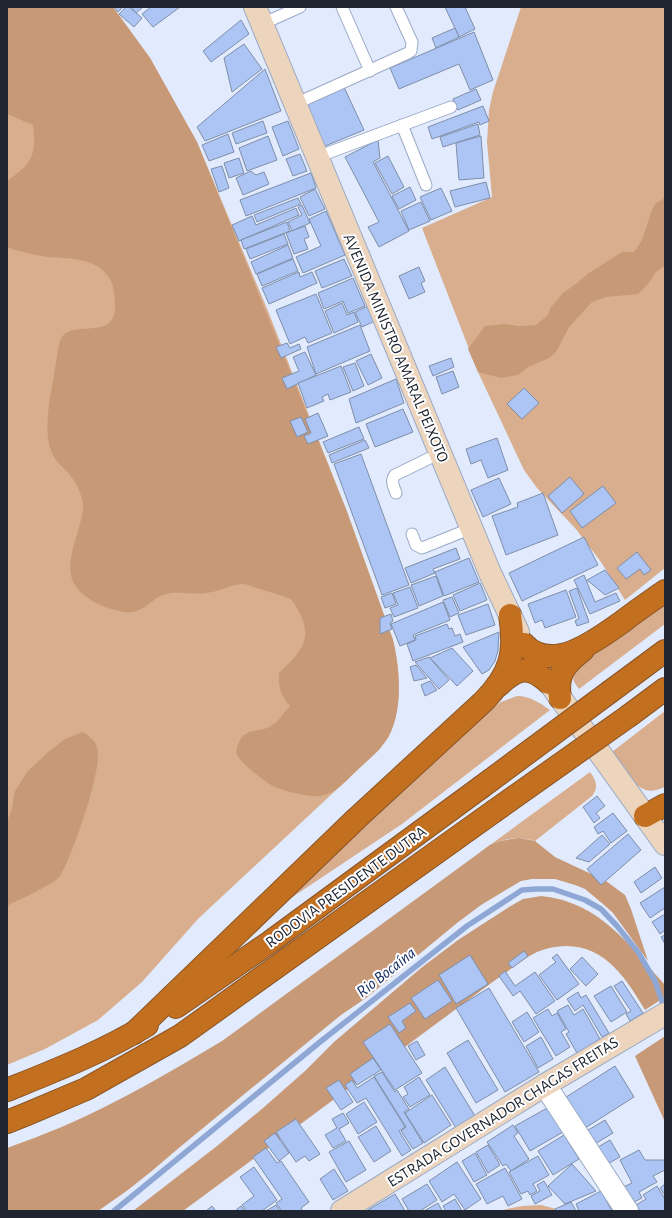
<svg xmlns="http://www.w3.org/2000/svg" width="672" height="1218" font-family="'Alegreya Sans',sans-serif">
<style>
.green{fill:#d8ae8f}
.forest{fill:#c79977}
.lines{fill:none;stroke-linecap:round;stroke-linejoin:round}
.stream{stroke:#8fa7d5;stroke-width:5.5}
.building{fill:#acc5f4;stroke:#7f8ea9}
.service-casing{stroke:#9aaac6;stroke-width:13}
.minor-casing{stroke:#9aaac6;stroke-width:24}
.secondary-casing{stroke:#9aaac6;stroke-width:24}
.motorway-casing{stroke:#8a5526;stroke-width:24}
.service{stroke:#fff;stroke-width:11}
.minor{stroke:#fff;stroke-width:22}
.secondary{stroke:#edd4bc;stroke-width:22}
.motorway{stroke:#c36f20;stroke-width:22}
.motorway-bridge-casing{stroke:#8a5526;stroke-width:24;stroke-linecap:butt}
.motorway-bridge{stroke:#c36f20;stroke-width:22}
.labels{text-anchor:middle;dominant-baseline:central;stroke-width:4;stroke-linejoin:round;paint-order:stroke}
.street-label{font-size:16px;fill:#202631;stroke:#fff}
.water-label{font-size:17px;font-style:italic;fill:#132d64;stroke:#fff}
</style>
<rect width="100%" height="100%" fill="#e1ebfd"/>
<g class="green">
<path d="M7 7H113L150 58 197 142 268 311 346 509 393 640C400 670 403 706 389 735 387 740 382 745 379 750L198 919 142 982 98 1020 45 1049 7 1065Z"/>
<polygon points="521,7 665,7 665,568 625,600 601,562 575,528 537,488 524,470 478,372 422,228 492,197 487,142 489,110 493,92"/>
<path d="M665 603V624L579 689C571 679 572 677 578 666Z"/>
<path d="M517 696C530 696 540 703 550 710L402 824 297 894 272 912 473 722 501 702Z"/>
<path d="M665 711V787C659 789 653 792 646 790 632 786 620 763 612 752Z"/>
<path d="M590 772C596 780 599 787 592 796L535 841C510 834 499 841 479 853Z"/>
<polygon points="541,1205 564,1211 497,1211 522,1206"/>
</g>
<g class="forest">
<path d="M7 7H113L150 58 197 142 346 509 393 640C400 669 403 709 389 736 381 750 368 760 356 771 345 782 336 793 320 796 311 798 282 791 273 786 266 783 239 762 237 754 235 750 238 744 240 740 246 729 259 732 269 727 278 723 283 713 290 706 281 695 278 688 279 673 307 647 315 633 291 599 280 595 269 592 257 588 253 587 248 585 244 584 231 584 219 592 206 593 193 595 180 591 167 594 157 596 151 603 143 608 140 609 136 612 133 612 124 614 104 607 96 603 59 583 70 560 79 527 81 520 84 510 83 503 81 493 76 482 69 474 64 468 57 463 53 455 42 434 50 398 54 375 56 364 57 352 60 341 69 316 116 344 115 305 115 297 114 288 111 281 99 257 71 259 48 257 35 255 20 252 7 247V181C31 164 37 156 33 125L7 114Z"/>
<polygon points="665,198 665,265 656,272 648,284 638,294 606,297 592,302 569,327 556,352 549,358 528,367 518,375 501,378 478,372 468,349 485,326 504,324 519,326 536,325 548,315 551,307 563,293 577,283 589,273 622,252 634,252 642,240 652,210 656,203"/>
<path d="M83 732C89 736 95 740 97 747 104 767 72 857 60 876 53 885 18 900 7 906V821L12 809 14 793 27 772 47 753 65 739Z"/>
<path d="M519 838 535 841 555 857 606 881 625 895 631 909 648 961 613 913 603 904 585 889 575 885 555 879H532L521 881 481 905 457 923 366 998 341 1015 314 1037 180 1147 153 1170 128 1190 98 1211H7V1148C26 1141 45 1134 64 1126 117 1103 172 1071 222 1041L490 845C499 841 508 839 519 838Z"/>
<path d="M541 896C600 902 628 944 665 985V997L645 1010C627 980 606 946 566 946 557 946 546 948 537 952 524 958 506 973 494 981L183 1211H133L217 1146 263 1108 305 1071 334 1042 421 968 458 940 509 907 523 899Z"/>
<polygon points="665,1036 665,1122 635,1056"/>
</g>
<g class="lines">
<polyline class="stream" points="114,1211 320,1042 467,926 522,890 537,889 553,889 585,900 601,909 617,926 638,952 655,981 665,1010"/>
</g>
<g class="building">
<polygon points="114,7 123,7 118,12"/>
<polygon points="126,7 129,7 142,18 134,27 119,14"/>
<polygon points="131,7 143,7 136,13"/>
<polygon points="151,7 180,7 153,27 142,14"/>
<polygon points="445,7 465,7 475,29 459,37"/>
<polygon points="241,20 249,34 211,62 203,51"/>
<polygon points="455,28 459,37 436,48 432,38"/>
<polygon points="474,32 493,80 470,90 459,64 399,89 390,68"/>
<polygon points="244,44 262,69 232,92 224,58"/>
<polygon points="265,69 281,111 205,141 197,127"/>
<polygon points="343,85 364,130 323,147 304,102"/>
<polygon points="476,89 481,100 458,110 453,99"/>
<polygon points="483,106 489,121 480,125 479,122 432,139 428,127"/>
<polygon points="263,121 267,133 236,144 232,133"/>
<polygon points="288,121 299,149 283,156 272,127"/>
<polygon points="478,124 480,135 443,147 440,137"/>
<polygon points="228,134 234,152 209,161 202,145"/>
<polygon points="268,136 277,160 247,171 239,148"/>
<polygon points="481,136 484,178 459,180 456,143"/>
<polygon points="378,140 380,158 373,162 409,231 379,247 368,227 379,222 345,157"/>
<polygon points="300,154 307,171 293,176 286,159"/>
<polygon points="388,156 404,187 392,194 375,163"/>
<polygon points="239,158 244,173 229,178 224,163"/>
<polygon points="222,166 229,188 219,192 211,169"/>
<polygon points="251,171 256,175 264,172 269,184 243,195 236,178"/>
<polygon points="311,173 316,188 246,216 240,200"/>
<polygon points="486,182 490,198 455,207 450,191"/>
<polygon points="410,187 416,200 399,209 392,196"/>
<polygon points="441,188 452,211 431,220 420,197"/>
<polygon points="315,189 325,209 309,216 300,197"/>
<polygon points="298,198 301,204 257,222 254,215"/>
<polygon points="421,202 430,221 409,230 401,211"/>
<polygon points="302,205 310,223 292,231 288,222 302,215 298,207"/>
<polygon points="296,208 299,215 239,241 232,225 252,216 256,225"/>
<polygon points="326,211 345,255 303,273 296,257 321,246 309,219"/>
<polygon points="287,222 290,231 244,249 241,240"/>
<polygon points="305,226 309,237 304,239 308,249 294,254 286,233"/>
<polygon points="284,234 288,244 250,259 246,249"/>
<polygon points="288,245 293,258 256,274 251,262"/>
<polygon points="293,259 298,271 262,286 257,274"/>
<polygon points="344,259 352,276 322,288 315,271"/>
<polygon points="419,267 425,281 421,283 425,292 409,299 399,276"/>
<polygon points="299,272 300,277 312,272 317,283 269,304 262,288"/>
<polygon points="353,278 365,306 348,313 343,301 324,309 318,293"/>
<polygon points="316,294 332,333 308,343 305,337 290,344 276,310"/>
<polygon points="342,303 347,315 354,312 358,322 334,333 325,311"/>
<polygon points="368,306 375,321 362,327 355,312"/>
<polygon points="360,325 370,351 316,374 307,347"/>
<polygon points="287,343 290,348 299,344 301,349 281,358 276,347"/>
<polygon points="305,352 316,375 287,389 282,378 299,371 293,357"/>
<polygon points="371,354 382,378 368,385 356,361"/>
<polygon points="451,358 454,367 433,376 429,366"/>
<polygon points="355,363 364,386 353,391 343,367"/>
<polygon points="341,366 351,392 330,400 328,394 322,397 324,401 307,408 298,383"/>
<polygon points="453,371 459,387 442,394 436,377"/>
<polygon points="396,379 404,403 356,423 349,399"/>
<polygon points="524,388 539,403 522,419 507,404"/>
<polygon points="403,409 413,432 375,447 366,424"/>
<polygon points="318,413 328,436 308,444 304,436 311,433 305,419"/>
<polygon points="301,417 308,432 297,437 290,421"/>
<polygon points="359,427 364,439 328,453 323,442"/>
<polygon points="497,438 508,470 488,478 481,460 471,464 466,449"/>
<polygon points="365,440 369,448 332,463 329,455"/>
<polygon points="361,454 409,585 382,595 334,464"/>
<polygon points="570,477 584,494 562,513 548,496"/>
<polygon points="499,478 511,504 483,517 471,490"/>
<polygon points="603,486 616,503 582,528 570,511"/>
<polygon points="543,493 558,535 506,555 492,516 518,507 517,503"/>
<polygon points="584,537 598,565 522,601 509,573"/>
<polygon points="456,548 460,559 433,569 435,573 411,583 405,568"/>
<polygon points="637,552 651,570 644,575 640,569 626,579 617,568"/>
<polygon points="469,558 479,582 444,596 435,572"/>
<polygon points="605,570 619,588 605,595 587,580"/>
<polygon points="584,575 595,602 616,593 620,601 590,614 574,580"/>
<polygon points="436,576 443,596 419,606 411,585"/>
<polygon points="480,583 487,600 460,611 453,595"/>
<polygon points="410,587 418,608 394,617 390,608 398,605 393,593"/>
<polygon points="577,588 589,622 577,626 575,621 579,618 569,591"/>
<polygon points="566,590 576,617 545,628 542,620 535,623 528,604"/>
<polygon points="392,593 396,604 385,608 381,597"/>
<polygon points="452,597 459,613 450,617 443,600"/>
<polygon points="443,602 450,620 413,635 415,640 400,646 391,624"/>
<polygon points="488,604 495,625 466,635 458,615"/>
<polygon points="391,614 393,621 390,623 392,629 380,634 380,618"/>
<polygon points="447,624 449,629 452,628 455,636 460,634 463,642 413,661 407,644 416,640 415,636"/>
<polygon points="499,632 498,651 495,661 489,670 482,674 463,647"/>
<polygon points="452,648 473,671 457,686 430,658"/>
<polygon points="429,657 449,680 439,689 415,662"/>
<polygon points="416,665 427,678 414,681 410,667"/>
<polygon points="430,681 437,690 425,696 421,685"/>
<polygon points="597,796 605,806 596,813 600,818 594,823 583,807"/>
<polygon points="613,813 627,831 611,843 603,831 598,834 594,827"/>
<polygon points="628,834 641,850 601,885 587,869"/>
<polygon points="602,835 610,844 589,862 576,858"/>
<polygon points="655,867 662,878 641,893 634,882"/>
<polygon points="665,887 665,908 650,918 640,903"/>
<polygon points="665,914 665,930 660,934 652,922"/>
<polygon points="665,935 665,944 661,937"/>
<polygon points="524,951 528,956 512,968 508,963"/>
<polygon points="557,954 579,984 557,1000 539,975 556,962 552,958"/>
<polygon points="470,955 488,984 456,1004 439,975"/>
<polygon points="582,957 598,974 586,986 570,969"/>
<polygon points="505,971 515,986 535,972 555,1001 536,1014 520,991 513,996 499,976"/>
<polygon points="438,980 452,1001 425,1019 411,998"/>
<polygon points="622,981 643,1013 630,1021 626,1014 631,1011 614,986"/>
<polygon points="611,986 627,1012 611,1022 594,996"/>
<polygon points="489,988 539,1072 505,1092 456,1008"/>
<polygon points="578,992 581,998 586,995 609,1033 602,1037 583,1005 575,1011 567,999"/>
<polygon points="410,1003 416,1011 402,1021 406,1028 399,1033 388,1017"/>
<polygon points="568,1005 574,1015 583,1009 600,1039 577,1053 566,1034 569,1032 557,1011"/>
<polygon points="548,1009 552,1016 557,1013 566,1029 561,1032 570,1047 556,1056 533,1018"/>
<polygon points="527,1012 539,1032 524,1042 512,1022"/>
<polygon points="390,1024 422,1073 395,1090 363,1042"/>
<polygon points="541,1037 553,1059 538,1068 526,1046"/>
<polygon points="468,1040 498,1090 476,1103 447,1053"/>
<polygon points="417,1041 425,1055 416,1060 408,1046"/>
<polygon points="373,1058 381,1070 357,1085 350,1074"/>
<polygon points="615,1066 634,1097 582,1130 563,1099"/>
<polygon points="445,1067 475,1116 456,1128 426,1080"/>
<polygon points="382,1072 395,1092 397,1090 409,1109 404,1112 423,1143 413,1149 401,1131 406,1127 374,1076"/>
<polygon points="374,1077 405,1127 399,1131 411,1150 402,1156 366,1098 357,1103 345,1085 352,1080 357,1088"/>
<polygon points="419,1077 430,1095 410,1107 403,1097 408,1094 404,1087"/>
<polygon points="339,1080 353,1102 341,1110 326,1088"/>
<polygon points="432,1095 451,1125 424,1143 405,1113"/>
<polygon points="364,1102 377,1122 358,1134 346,1114"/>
<polygon points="549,1107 563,1132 530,1151 515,1126"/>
<polygon points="343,1113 349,1123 339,1129 346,1141 333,1148 325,1135 337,1128 332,1119"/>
<polygon points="296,1119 320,1154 309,1161 305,1156 296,1162 276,1132"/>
<polygon points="605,1120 613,1133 593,1145 585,1132"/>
<polygon points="513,1125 518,1133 514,1136 529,1159 511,1171 506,1164 503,1166 487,1142"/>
<polygon points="376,1126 391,1151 374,1162 358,1137"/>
<polygon points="275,1133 289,1153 279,1161 264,1141"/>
<polygon points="564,1135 579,1159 553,1175 538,1151"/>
<polygon points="610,1140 620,1157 602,1167 593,1150"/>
<polygon points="349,1141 366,1170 346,1182 329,1152"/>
<polygon points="488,1145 500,1165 488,1173 476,1152"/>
<polygon points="266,1148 277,1163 281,1161 309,1202 301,1208 303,1211 282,1211 276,1203 282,1199 253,1157"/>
<polygon points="639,1150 645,1160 665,1160 665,1170 653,1176 657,1182 639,1192 642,1198 628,1205 619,1189 632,1183 620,1160"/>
<polygon points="475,1153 487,1175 474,1182 462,1161"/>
<polygon points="538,1156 549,1175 533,1184 537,1191 530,1195 528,1191 521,1194 509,1172"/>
<polygon points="457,1162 481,1199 465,1210 454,1194 442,1202 429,1181"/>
<polygon points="572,1164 596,1191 565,1204 548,1186"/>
<polygon points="254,1167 277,1200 262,1211 247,1211 242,1205 254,1196 240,1177"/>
<polygon points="505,1168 522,1199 508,1206 503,1196 487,1204 476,1184"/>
<polygon points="334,1169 348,1191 333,1200 320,1179"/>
<polygon points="544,1181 552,1195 535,1204 531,1196 540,1191 537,1185"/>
<polygon points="427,1184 437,1200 420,1211 409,1211 402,1199"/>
<polygon points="665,1184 665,1195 660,1188"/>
<polygon points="657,1186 665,1199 665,1211 640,1211 636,1205 646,1199 643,1195"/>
<polygon points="601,1191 612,1211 579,1211 576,1204"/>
<polygon points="395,1194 405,1211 369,1211 368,1210"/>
<polygon points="455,1199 462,1211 446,1211 443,1206"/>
<polygon points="571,1202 576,1211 556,1211 555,1209"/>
<polygon points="438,1203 442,1211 424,1211"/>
<polygon points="276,1205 280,1211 266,1211"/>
<polygon points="212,1206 216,1211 206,1211"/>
<polygon points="241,1206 245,1211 235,1211"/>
</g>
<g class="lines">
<g class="service-casing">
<g id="service">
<polyline points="342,7 370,71"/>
<polyline points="262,24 300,7"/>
<polyline points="295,104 408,53 411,51 412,42 396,7"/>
<polyline points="402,125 426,185"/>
<polyline points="317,157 451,107"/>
<path d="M396 493C394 487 390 481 395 475L440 453"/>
<polyline points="412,534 416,545 422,548 472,528"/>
</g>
</g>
<g class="minor-casing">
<polyline id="minor" points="545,1085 627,1211"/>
</g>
<g class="secondary-casing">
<g id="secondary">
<polyline points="255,7 490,573 518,632"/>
<polyline points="549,682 665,844"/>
<polyline points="342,1211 545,1085 665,1014"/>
</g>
</g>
<g class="motorway-casing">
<g id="motorway">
<path d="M524 644C552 675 598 639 622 622 636 611 651 601 665 591"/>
<path d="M499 685C518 667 529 665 549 683"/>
<polyline points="611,691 665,651"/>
<path d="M560 698C556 674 565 664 583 650"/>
<polyline points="630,715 665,689"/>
<polyline points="645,816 665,805"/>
<polyline points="176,1007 270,942 480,788"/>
<path d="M134 1033 357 818 484 701C511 673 516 653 510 615"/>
<path d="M7 1090C54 1071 103 1052 147 1025"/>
<polyline points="7,1122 27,1114 86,1089 180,1036 493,812"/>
</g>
</g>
<use href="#service" class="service"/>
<use href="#minor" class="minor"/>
<use href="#secondary" class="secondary"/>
<use href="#motorway" class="motorway"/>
<g class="motorway-bridge-casing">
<g id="motorway-bridge">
<polyline points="480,788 611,691"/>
<polyline points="493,812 630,715"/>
</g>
</g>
<use href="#motorway-bridge" class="motorway-bridge"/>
</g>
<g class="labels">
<g class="street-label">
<text transform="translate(396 348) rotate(67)">AVENIDA MINISTRO AMARAL PEIXOTO</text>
<text transform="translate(346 887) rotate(-36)">RODOVIA PRESIDENTE DUTRA</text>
<text transform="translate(503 1112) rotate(-32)">ESTRADA GOVERNADOR CHAGAS FREITAS</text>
</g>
<g class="water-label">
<text transform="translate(386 972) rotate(-38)">Rio Bocaína</text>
</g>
</g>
<rect width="672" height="1218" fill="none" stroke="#202631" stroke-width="16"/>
</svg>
